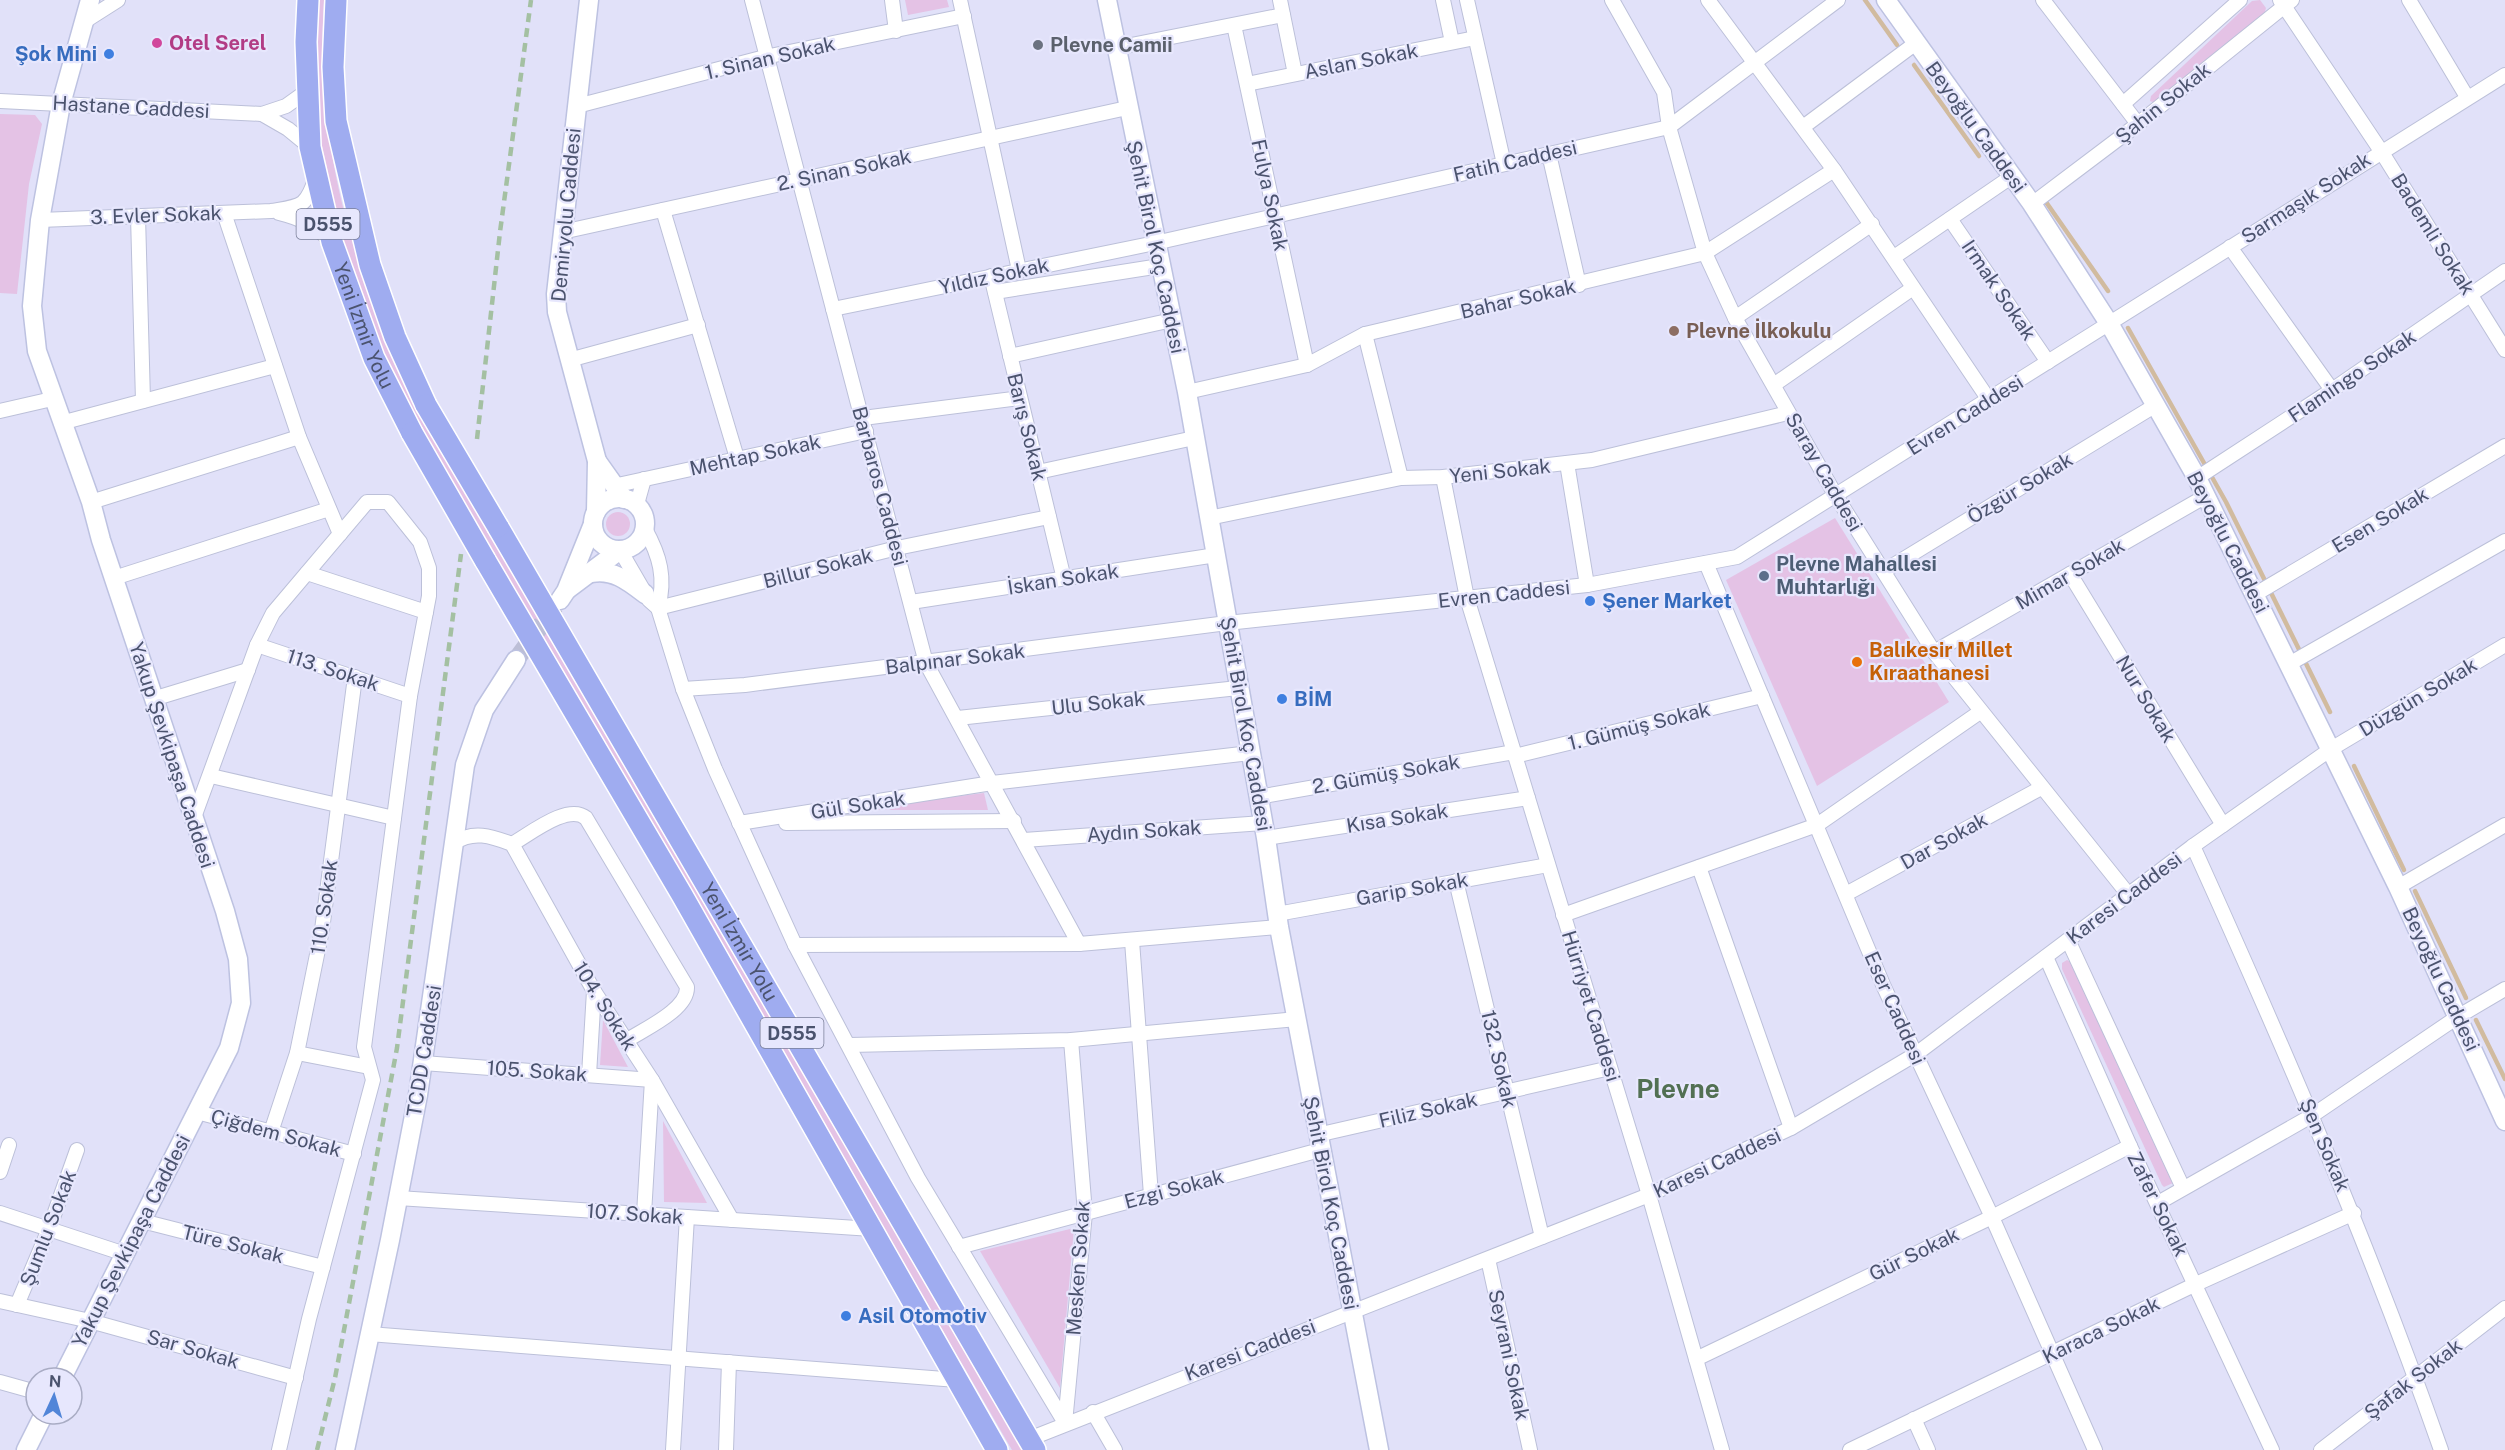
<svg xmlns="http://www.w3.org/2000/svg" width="2505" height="1450" font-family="'Public Sans',sans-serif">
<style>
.green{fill:#e4c2e5}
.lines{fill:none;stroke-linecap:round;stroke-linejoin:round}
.stream{stroke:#d1bb9f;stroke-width:4.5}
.secondary-tunnel{stroke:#bcbed6;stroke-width:18;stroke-dasharray:18 9;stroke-linecap:butt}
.minor-casing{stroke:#bcc0d9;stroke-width:16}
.secondary-casing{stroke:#bdc2e1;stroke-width:21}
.trunk-casing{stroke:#fff;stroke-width:24}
.minor{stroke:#fff;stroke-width:14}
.secondary{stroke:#fff;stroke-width:18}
.trunk{stroke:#9facf0;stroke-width:21}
.rail{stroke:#a4c0a2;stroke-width:4.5;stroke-dasharray:9 6;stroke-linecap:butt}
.trunk-bridge-casing{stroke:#fff;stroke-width:24;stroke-linecap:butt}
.trunk-bridge{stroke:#9facf0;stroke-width:21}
.hotel-dot{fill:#d1479c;stroke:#e7e7fd;stroke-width:2}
.worship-dot{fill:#6b7280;stroke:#e7e7fd;stroke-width:2}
.shop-dot{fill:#3f7fe0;stroke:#e7e7fd;stroke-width:2}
.education-dot{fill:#8d6e63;stroke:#e7e7fd;stroke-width:2}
.service-dot{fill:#5c6f8a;stroke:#e7e7fd;stroke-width:2}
.food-dot{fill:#e8710a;stroke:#e7e7fd;stroke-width:2}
.labels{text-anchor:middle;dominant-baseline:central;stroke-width:4.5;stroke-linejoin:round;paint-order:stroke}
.shield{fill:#e7e7fd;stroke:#7a7f99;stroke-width:1.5}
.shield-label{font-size:18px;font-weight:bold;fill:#4b536e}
.hotel-label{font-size:20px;font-weight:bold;fill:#b23c85;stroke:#e7e7fd;text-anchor:start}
.worship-label{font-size:20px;font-weight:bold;fill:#5b616d;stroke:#e7e7fd;text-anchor:start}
.shop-label{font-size:20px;font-weight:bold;fill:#366cbe;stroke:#e7e7fd;text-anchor:start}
.street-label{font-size:20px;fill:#4b536e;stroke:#e7e7fd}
.education-label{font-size:20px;font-weight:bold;fill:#785e54;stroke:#e7e7fd;text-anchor:start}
.service-label{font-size:20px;font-weight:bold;fill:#4e5e75;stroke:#e7e7fd;text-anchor:start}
.food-label{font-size:20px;font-weight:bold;fill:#c56008;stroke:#e7e7fd;text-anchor:start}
.district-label{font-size:26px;font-weight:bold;fill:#527053;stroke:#e7e7fd}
</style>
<rect width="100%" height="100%" fill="#e1e1f9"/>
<g class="green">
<path d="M317 0H324C308 243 429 436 551 635 588 696 622 758 658 819 779 1029 901 1240 1022 1450H1012L455 488 386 361 343 242 322 146 315 85Z"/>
<polygon points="905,0 947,0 949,7 908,15"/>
<polygon points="2260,0 2266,8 2264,15 2155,103 2150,101 2151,96 2252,1"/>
<polygon points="0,114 35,115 42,124 29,184 17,294 0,293"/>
<circle cx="618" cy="524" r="12"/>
<polygon points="1835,518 1949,702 1817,786 1726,580"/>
<polygon points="984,793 988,810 845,810"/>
<polygon points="2067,960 2073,963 2173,1183 2164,1187 2162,1185 2062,969 2062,963"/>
<polygon points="603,1020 628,1067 600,1065"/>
<polygon points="663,1121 707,1203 664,1202"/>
<polygon points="1074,1228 1060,1388 980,1251"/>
</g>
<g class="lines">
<g class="stream">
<polyline points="1865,0 1897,45"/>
<polyline points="1914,65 1979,156"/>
<polyline points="2046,202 2108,291"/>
<polyline points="2128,328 2226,502 2330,712"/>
<polyline points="2354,766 2404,870"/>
<polyline points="2415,891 2466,998"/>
<polyline points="2476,1020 2505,1079"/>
</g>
<polyline class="secondary-tunnel" points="516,660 555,606"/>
<g class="minor-casing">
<g id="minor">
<polyline points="752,0 926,663 1079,944"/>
<polyline points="892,0 896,31"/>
<polyline points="960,0 1019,270"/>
<polyline points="1280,0 1295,74"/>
<polyline points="1443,0 1452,42"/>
<polyline points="1467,0 1504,164"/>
<polyline points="1612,0 1664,92 1669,127 1705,253 1735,318 1836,496 1934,652 2128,894"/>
<polyline points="1708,0 1834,170 1989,400"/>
<polyline points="2043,0 2138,124"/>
<polyline points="2280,0 2381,151 2505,350"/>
<polyline points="2409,0 2467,97"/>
<polyline points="85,21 118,0"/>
<polyline points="1234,25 1307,365"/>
<polyline points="1116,48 1283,15"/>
<polyline points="1247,84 1475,38"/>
<polyline points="0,101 262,114 286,106 307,91"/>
<polyline points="2123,104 2240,0"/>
<polyline points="577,106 765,57 964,16"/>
<polyline points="262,114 288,129 310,147"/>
<polyline points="1803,127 1916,43"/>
<polyline points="1549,154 1579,285"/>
<polyline points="2032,204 2138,124 2292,0"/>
<polyline points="663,210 737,458"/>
<polyline points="224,213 299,437 340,534"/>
<path d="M279 213C300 218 316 226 332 242"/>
<polyline points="138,216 143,401"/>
<polyline points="1950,219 2048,362"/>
<path d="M40 220 271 211C301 206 306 208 316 177"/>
<polyline points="562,232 1127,108"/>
<polyline points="2230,247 2332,390"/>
<polyline points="1894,257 2011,177"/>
<polyline points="991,276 1064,579"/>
<polyline points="995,292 1160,266"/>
<polyline points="833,309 1155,243 1669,127 1838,0"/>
<polyline points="1735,318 1872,224"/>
<polyline points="1365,334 1401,478"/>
<polyline points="1010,356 1172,320"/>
<polyline points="569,360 698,325"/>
<polyline points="1775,384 1913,288"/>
<polyline points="1187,392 1307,365 1365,334 1705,253 1834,170"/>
<polyline points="0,411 52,399"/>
<polyline points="863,418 1020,398"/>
<polyline points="61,423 275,366"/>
<polyline points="1567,463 1587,585"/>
<polyline points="1038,472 1194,438"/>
<polyline points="1443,477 1467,598 1649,1195 1722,1450"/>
<polyline points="2197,478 2332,390 2505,271"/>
<polyline points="613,486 866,431"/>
<polyline points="91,502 299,437"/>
<polyline points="637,504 644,479"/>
<polyline points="1209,518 1401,478 1443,477 1592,460 1788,413"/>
<path d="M645 529C660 556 666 578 658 608"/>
<polyline points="620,550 649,600 658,608 683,689 715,769 795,945 918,1178 1065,1423"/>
<polyline points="1706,563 1884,987 1992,1217 2095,1450"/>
<polyline points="1884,571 2156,405"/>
<polyline points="307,573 426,612"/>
<polyline points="2070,574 2223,825"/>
<polyline points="114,578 329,509"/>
<polyline points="2254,595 2505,446"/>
<polyline points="911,602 1216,555"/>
<polyline points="658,608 897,548 1049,517"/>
<polyline points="257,645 410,696"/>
<polyline points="1934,652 2206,496"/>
<polyline points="2289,664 2505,541"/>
<polyline points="683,689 745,685 1227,623 1587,585 1737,557 2505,75"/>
<polyline points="153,699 248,670"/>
<polyline points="958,718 1238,688"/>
<polyline points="1515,756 1762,696"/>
<polyline points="211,776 394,818"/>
<polyline points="1258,797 1514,752"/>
<polyline points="193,820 257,645 273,613 367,502 388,502 420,542 429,568 429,596 410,696 364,1047 373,1080 309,1319 279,1450"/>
<polyline points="739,823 992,783 1250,753"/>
<polyline points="786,823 1014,821"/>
<polyline points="1266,838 1528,798"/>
<polyline points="1024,840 1263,823"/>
<path d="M454 843C473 830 491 836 512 844L594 991 652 1080 732 1220"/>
<path d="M512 844C530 834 568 803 586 818L687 987C688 1010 644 1029 626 1041"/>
<path d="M2193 846C2283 1045 2369 1244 2441 1450"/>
<polyline points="1699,867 1791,1128"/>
<polyline points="1456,881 1542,1237"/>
<polyline points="2398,887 2505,825"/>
<polyline points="1846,894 2041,788"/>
<polyline points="1277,914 1548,865"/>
<polyline points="1563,915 1817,825 1980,712"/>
<polyline points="2068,940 2183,1188"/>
<polyline points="1132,941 1151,1195"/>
<polyline points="795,945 1079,944 1279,927"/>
<polyline points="2046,957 2130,1146 2272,1450"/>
<polyline points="850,1045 1071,1040 1297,1019"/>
<polyline points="297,1053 369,1067"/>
<polyline points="423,1063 652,1080 644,1214"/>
<polyline points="589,1075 594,991"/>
<polyline points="197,1112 354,1154"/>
<polyline points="271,1132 297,1053 322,930 355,677"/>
<polyline points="1317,1135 1610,1068"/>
<polyline points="0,1172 9,1145"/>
<polyline points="398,1198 872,1229"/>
<polyline points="2158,1203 2313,1115 2459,1016 2505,989"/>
<polyline points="0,1213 125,1254"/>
<polyline points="142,1221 323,1267"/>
<polyline points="959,1247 1320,1150"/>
<polyline points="1488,1259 1530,1450"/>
<polyline points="0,1301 90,1321 296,1378"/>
<polyline points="17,1305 49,1229 77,1150"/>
<polyline points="369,1334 957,1380"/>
<polyline points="1696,1359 1992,1217 2130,1146"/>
<polyline points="0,1382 36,1392"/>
<polyline points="1093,1412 1115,1450"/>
<polyline points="1914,1419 1928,1450"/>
<polyline points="1065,1423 1085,1213 1071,1040"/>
<polyline points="1029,1439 1649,1195 1791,1128 1916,1054 2193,846 2331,749 2505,645"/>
<polyline points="673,1450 687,1217"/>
<polyline points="726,1450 729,1362"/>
<polyline points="1850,1450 2196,1284 2354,1213"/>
<polyline points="2321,1450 2505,1308"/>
</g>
</g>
<g class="secondary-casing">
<g id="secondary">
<polyline points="589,0 556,294 557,312 597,461 596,512"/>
<polyline points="1107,0 1187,392 1266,838 1279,927 1379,1450"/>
<polyline points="1886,0 2032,204 2110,325 2197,478 2398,887 2505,1121"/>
<polyline points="597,461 624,499"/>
<circle cx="619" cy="524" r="26"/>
<path d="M592 573C613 569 628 581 645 594"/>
<polyline points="568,589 620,550"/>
<polyline points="560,600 566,591 593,524"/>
<polyline points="62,1378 229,1048 241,1003 238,959 225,911 101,540 91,502 37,351 32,306 40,220 61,104 90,0"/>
<polyline points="26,1450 44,1414"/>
<polyline points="345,1450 390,1240 418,1095 465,765 484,710 516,660"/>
</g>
</g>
<g class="trunk-casing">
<g id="trunk">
<path id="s1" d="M308 0 306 42 310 147 332 242 374 358 412 433"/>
<polyline points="336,0 333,67 336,121 370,265 395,337 426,405"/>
<path id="s2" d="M498 527 1035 1450"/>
<polyline points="485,560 682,895 997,1450"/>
</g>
</g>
<use href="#minor" class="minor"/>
<use href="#secondary" class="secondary"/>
<use href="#trunk" class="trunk"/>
<g class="rail">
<polyline points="477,439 500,232 531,0"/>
<polyline points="317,1450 335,1378 397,1048 461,554"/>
</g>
<g class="trunk-bridge-casing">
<g id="trunk-bridge">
<polyline points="426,405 498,527"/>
<polyline points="412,433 485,560"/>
</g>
</g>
<use href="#trunk-bridge" class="trunk-bridge"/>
</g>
<circle class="hotel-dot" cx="157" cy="43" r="6"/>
<circle class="worship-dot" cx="1038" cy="45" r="6"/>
<g class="shop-dot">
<circle cx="109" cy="54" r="6"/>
<circle cx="1590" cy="601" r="6"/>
<circle cx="1282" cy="699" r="6"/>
<circle cx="846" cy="1316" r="6"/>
</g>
<circle class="education-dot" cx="1674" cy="331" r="6"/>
<circle class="service-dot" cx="1764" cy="576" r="6"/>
<circle class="food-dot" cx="1857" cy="662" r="6"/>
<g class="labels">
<g class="shield">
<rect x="296.5" y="209" width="63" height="30" rx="4.5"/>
<rect x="760.5" y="1018" width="63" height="30" rx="4.5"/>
</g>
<g class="shield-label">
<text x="328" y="224">D555</text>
<text x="792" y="1033">D555</text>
</g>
<g class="hotel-label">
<text x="169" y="43">Otel Serel</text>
</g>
<g class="worship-label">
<text x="1050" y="45">Plevne Camii</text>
</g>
<g class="shop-label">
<text x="97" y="54" text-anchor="end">Şok Mini</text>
<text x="1602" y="601">Şener Market</text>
<text x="1294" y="699">BİM</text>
<text x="858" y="1316">Asil Otomotiv</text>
</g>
<g class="street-label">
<text transform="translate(770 58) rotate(-13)">1. Sinan Sokak</text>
<text transform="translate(1361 61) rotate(-11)">Aslan Sokak</text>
<text transform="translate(2163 103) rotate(-39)">Şahin Sokak</text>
<text transform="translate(131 107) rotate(3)">Hastane Caddesi</text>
<text transform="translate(1976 127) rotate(54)">Beyoğlu Caddesi</text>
<text transform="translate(1515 161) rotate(-13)">Fatih Caddesi</text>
<text transform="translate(844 170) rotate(-12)">2. Sinan Sokak</text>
<text transform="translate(1270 195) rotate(78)">Fulya Sokak</text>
<text transform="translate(2306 198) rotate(-33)">Sarmaşık Sokak</text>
<text transform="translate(156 215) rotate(-2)">3. Evler Sokak</text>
<text transform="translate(566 215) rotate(-85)">Demiryolu Caddesi</text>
<text transform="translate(2433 234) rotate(58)">Bademli Sokak</text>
<text transform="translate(1156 247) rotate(78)">Şehit Birol Koç Caddesi</text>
<text transform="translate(994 276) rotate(-12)">Yıldız Sokak</text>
<text transform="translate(1999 290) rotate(56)">Irmak Sokak</text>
<text transform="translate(1518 299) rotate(-13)">Bahar Sokak</text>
<text stroke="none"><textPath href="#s1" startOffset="334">Yeni İzmir Yolu</textPath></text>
<text transform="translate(2352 376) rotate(-34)">Flamingo Sokak</text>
<text transform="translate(1965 415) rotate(-32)">Evren Caddesi</text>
<text transform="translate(1027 427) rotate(76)">Barış Sokak</text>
<text transform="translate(755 455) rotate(-12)">Mehtap Sokak</text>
<text transform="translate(1500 471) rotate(-6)">Yeni Sokak</text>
<text transform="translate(1824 472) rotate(60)">Saray Caddesi</text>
<text transform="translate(880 486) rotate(75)">Barbaros Caddesi</text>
<text transform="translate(2020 488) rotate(-31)">Özgür Sokak</text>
<text transform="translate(2380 520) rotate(-31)">Esen Sokak</text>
<text transform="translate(2228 542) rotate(63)">Beyoğlu Caddesi</text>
<text transform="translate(818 568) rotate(-14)">Billur Sokak</text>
<text transform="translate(2070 574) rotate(-30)">Mimar Sokak</text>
<text transform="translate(1063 579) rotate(-9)">İskan Sokak</text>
<text transform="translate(1504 594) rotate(-6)">Evren Caddesi</text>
<text transform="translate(955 659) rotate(-7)">Balpınar Sokak</text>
<text transform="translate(333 670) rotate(18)">113. Sokak</text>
<text transform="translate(2418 697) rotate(-31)">Düzgün Sokak</text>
<text transform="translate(2146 699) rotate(59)">Nur Sokak</text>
<text transform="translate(1098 703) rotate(-6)">Ulu Sokak</text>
<text transform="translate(1246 724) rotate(80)">Şehit Birol Koç Caddesi</text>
<text transform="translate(1639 726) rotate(-14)">1. Gümüş Sokak</text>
<text transform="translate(172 755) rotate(72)">Yakup Şevkipaşa Caddesi</text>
<text transform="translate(1386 774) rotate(-10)">2. Gümüş Sokak</text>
<text transform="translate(858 805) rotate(-9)">Gül Sokak</text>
<text transform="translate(1397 818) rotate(-9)">Kısa Sokak</text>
<text transform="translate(1144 831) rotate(-4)">Aydın Sokak</text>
<text transform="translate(1944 841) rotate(-29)">Dar Sokak</text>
<text transform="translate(1412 889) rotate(-10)">Garip Sokak</text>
<text transform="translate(2124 898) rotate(-37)">Karesi Caddesi</text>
<text transform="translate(324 907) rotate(-82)">110. Sokak</text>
<text stroke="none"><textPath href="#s2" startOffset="480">Yeni İzmir Yolu</textPath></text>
<text transform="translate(2441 979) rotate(65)">Beyoğlu Caddesi</text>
<text transform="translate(605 1006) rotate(58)">104. Sokak</text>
<text transform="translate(1591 1006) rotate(73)">Hürriyet Caddesi</text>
<text transform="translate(1895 1008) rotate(66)">Eser Caddesi</text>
<text transform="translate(424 1051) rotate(-81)">TCDD Caddesi</text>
<text transform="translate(1499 1059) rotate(77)">132. Sokak</text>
<text transform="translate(537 1071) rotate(4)">105. Sokak</text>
<text transform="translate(1428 1110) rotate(-13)">Filiz Sokak</text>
<text transform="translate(276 1133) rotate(15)">Çiğdem Sokak</text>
<text transform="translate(2325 1145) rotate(67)">Şen Sokak</text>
<text transform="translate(1717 1163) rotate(-25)">Karesi Caddesi</text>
<text transform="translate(1174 1189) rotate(-15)">Ezgi Sokak</text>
<text transform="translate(1331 1203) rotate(79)">Şehit Birol Koç Caddesi</text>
<text transform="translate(2158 1204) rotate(64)">Zafer Sokak</text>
<text transform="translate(635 1214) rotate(4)">107. Sokak</text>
<text transform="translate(48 1228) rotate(-69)">Şumlu Sokak</text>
<text transform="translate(131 1241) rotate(-63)">Yakup Şevkipaşa Caddesi</text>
<text transform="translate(233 1244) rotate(14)">Türe Sokak</text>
<text transform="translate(1914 1254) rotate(-26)">Gür Sokak</text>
<text transform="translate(1078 1268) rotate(-86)">Mesken Sokak</text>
<text transform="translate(2101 1330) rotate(-26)">Karaca Sokak</text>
<text transform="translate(193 1349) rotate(16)">Sar Sokak</text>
<text transform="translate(1250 1350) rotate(-21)">Karesi Caddesi</text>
<text transform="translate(1509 1355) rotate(78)">Seyrani Sokak</text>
<text transform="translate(2413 1379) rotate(-38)">Şafak Sokak</text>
</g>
<g class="education-label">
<text x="1686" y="331">Plevne İlkokulu</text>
</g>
<g class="service-label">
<text x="1776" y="564">Plevne Mahallesi<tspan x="1776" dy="23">Muhtarlığı</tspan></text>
</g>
<g class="food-label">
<text x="1869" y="650">Balıkesir Millet<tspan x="1869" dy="23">Kıraathanesi</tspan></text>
</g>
<g class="district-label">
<text x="1678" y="1088">Plevne</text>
</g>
</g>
<g transform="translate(54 1396) rotate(4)"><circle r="28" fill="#e7e7fd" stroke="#a9acc4" stroke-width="1.5"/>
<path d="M0-4.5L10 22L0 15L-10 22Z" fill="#5185d8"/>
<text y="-9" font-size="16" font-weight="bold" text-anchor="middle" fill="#4b536e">N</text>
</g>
</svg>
